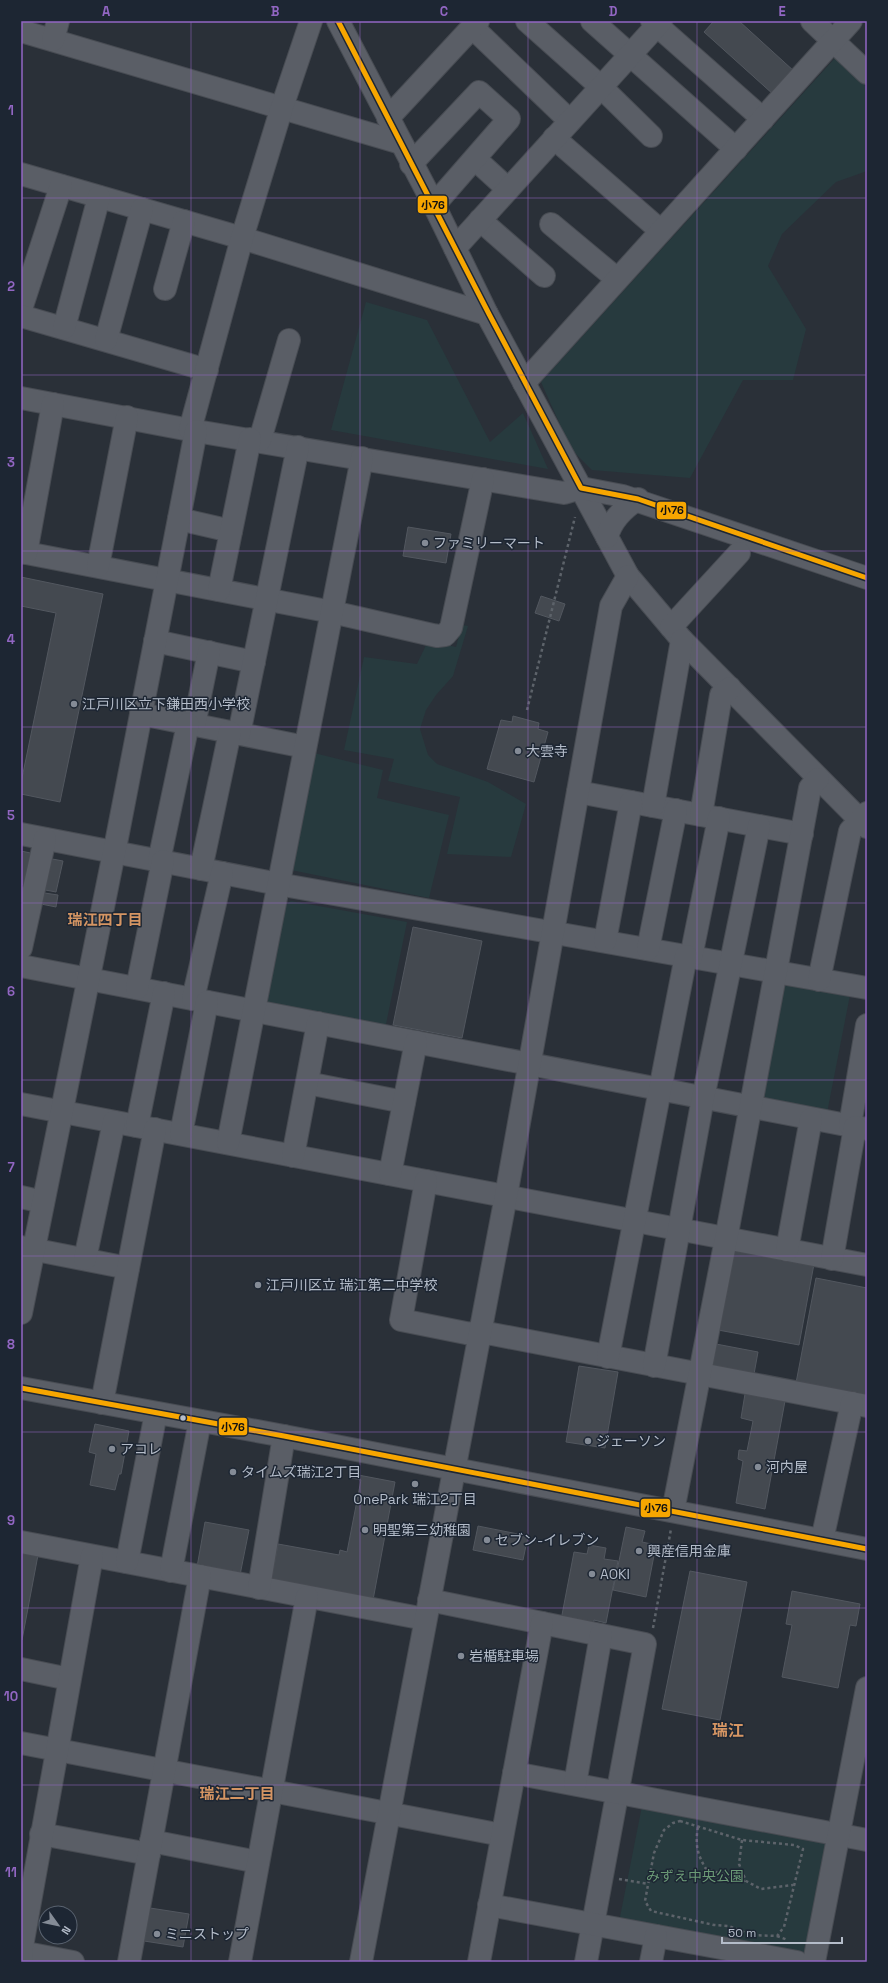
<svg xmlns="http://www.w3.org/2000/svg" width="888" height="1983" font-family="'Space Grotesk','Noto Sans JP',sans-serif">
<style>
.green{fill:#273a3e}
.building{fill:#444950;stroke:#52575f}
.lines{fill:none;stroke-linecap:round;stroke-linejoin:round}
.minor-casing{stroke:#484c53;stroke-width:24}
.path{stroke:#5d636a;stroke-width:2.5;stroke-dasharray:3 3;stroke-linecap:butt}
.minor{stroke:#5a5e66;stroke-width:22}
.bus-1-casing{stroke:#1d2633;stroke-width:8}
.bus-1{stroke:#f7a600;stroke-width:5}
.grid{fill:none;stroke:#9266c3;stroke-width:1;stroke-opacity:0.55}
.poi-dot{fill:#848b96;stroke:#1d2633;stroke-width:1.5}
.bus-dot{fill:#b4bcc9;stroke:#1d2633;stroke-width:1.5}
.labels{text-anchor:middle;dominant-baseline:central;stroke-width:3;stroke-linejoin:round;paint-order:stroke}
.poi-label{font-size:14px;fill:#b4bcc9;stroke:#1d2633;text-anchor:start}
.park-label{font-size:14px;fill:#6b9a76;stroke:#1d2633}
.neighbourhood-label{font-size:15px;font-weight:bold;fill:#d59563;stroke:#1d2633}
.quarter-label{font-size:16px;font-weight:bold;fill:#d59563;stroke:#1d2633}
.line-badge{stroke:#1d2633;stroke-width:1.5}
.pale-badge-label{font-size:11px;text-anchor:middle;font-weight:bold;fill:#111}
.neatline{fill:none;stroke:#9266c3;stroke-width:1.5}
.grid-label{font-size:13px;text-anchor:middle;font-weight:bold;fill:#9266c3}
</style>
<rect width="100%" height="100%" fill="#2a3038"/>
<g class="green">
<polygon points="835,58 867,87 867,171 836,182 782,234 768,266 806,329 793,380 743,380 690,478 592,470 571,449 541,382"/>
<polygon points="366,302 427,320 490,442 523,413 548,469 331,430"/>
<polygon points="462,625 468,626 453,676 436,695 426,710 420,729 428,755 437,764 488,782 526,804 511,857 447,854 460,797 388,781 394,759 344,750 364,657 417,664 428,641 456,647"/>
<polygon points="314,753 383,770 377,798 449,815 429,898 291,870"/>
<polygon points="291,901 407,922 385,1029 265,1006 282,907"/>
<polygon points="786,983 850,995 827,1113 763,1102 758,1093 778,990"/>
<polygon points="643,1801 829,1839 805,1961 618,1927"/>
</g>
<g class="building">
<polygon points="714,21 739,21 795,72 774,95 704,32"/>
<polygon points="408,527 451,534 446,563 403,556"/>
<polygon points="21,577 103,594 60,802 21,794 21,783 56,613 21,606"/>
<polygon points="541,596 565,604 559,621 535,613"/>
<polygon points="513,716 539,723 538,729 548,732 534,782 487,769 501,720 512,722"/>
<polygon points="21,851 35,854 28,885 21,884"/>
<polygon points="47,858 63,861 56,892 40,889"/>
<polygon points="38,892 58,895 56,907 36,903"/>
<polygon points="413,927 482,941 462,1038 393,1025"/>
<polygon points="733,1250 814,1264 799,1345 718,1330"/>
<polygon points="816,1278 867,1288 867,1396 796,1383"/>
<polygon points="716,1344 758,1352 754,1374 712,1366"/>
<polygon points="579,1366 618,1372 605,1448 566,1442"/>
<polygon points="745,1394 785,1401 765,1509 736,1503 743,1461 738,1459 739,1450 747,1451 753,1421 741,1418"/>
<polygon points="95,1424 129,1431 121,1474 119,1474 115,1490 90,1485 96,1454 89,1452"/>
<polygon points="353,1474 395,1482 373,1600 271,1581 278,1544 339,1555 340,1550 347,1552 361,1480 352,1478"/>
<polygon points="205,1522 249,1530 240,1575 197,1567"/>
<polygon points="478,1526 528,1536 523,1560 473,1550"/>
<polygon points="626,1527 645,1531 642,1542 656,1545 646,1597 613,1590"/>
<polygon points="589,1545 606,1548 604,1559 618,1561 606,1623 594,1620 593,1626 561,1620 574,1552 587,1554"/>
<polygon points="21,1552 38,1555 22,1640 21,1640"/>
<polygon points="690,1571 747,1582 720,1720 662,1709"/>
<polygon points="792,1591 860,1604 856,1626 850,1625 838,1688 782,1677 792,1625 786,1624"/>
<polygon points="150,1908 189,1914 183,1947 144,1941"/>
</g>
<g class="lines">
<g class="minor-casing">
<g id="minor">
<polyline points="338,21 434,205 487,314 628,576 682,640 867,827"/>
<polyline points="527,21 601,87 651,136"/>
<polyline points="592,21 736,149"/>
<polyline points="652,21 763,119"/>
<polyline points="812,21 867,73"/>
<polyline points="472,27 570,121"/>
<polyline points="21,31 401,143"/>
<polyline points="53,40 58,21"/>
<polyline points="388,118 478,21"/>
<polyline points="554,138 661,231"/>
<polyline points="475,159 508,189"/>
<polyline points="411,164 479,92 509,119 434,205"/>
<polyline points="21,174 242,238 487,314"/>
<polyline points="480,220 544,276"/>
<polyline points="551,224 617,279"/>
<polyline points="455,248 661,21"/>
<polyline points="165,289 184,221"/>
<polyline points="21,309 61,186"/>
<polyline points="21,316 207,370"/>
<polyline points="64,328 99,197"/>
<polyline points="106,340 142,209"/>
<polyline points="524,383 851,21"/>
<polyline points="21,398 190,430 564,493 581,488 623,496 867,578"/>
<polyline points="190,430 242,238 282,107 311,21"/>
<polyline points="260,440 289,340"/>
<polyline points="179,519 231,531"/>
<path d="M607 537C611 521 624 508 638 499"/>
<polyline points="21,552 332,612 437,636 445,635 451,628 483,479"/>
<polyline points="26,553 53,404"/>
<polyline points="98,566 127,417"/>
<polyline points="219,590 250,439"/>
<polyline points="671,627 739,553"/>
<polyline points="155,641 254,662"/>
<polyline points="141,714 305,747"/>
<polyline points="194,725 209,652"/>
<polyline points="239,734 298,447"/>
<polyline points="578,792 802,834"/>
<polyline points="653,806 682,640"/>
<polyline points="701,815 721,695 730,688"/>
<polyline points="21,834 289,886 867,988"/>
<polyline points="159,861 188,724"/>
<polyline points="201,869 230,732"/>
<polyline points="605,941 631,802"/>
<polyline points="21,948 45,839"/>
<polyline points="648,949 676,810"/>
<polyline points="691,957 719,818"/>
<polyline points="21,966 867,1129"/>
<polyline points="819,980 850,831 867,813"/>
<polyline points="137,988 163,861"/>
<polyline points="193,999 222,873"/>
<polyline points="307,1083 404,1102"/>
<polyline points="21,1104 867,1265"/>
<polyline points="850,1125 867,1025"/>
<polyline points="137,1126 164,993"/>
<polyline points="181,1134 207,1002"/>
<polyline points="228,1143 362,458"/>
<polyline points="293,1156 318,1023"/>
<polyline points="390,1174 416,1042"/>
<polyline points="426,1181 401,1320 466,1333 492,1334 867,1406"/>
<polyline points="21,1197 43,1202"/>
<polyline points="21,1247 128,1268"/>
<polyline points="787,1250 811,1119"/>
<polyline points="85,1259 114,1122"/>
<polyline points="832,1259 855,1127"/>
<polyline points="21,1313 117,838 196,431"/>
<polyline points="608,1357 686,956"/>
<polyline points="654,1366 703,1098 759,826"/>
<polyline points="21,1388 284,1436 867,1549"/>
<polyline points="102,1403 155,1129"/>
<polyline points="673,1511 726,1239 810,788 818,779"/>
<polyline points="822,1540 852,1403"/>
<polyline points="21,1542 425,1619"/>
<polyline points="127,1562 156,1413"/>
<polyline points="171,1571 200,1421"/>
<polyline points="259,1588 284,1436"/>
<polyline points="429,1600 645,1644 586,1962"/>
<polyline points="21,1669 69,1679"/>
<polyline points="21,1743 502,1835"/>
<polyline points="514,1773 867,1840"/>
<polyline points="575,1784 601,1635"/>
<polyline points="41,1834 149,1854"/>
<polyline points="151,1841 258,1862"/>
<polyline points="489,1905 797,1962"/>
<polyline points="21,1952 73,1962"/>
<polyline points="22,1962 21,1952 92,1556"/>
<polyline points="129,1962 200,1576"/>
<polyline points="240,1962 307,1597"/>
<polyline points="361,1962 506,1196 611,606 628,576"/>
<polyline points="479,1962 542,1623"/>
<polyline points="651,1962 656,1936"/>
<polyline points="814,1962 867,1688"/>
</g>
</g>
<g class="path">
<polyline points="527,710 575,517"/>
<polyline points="653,1628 671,1529"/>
<polygon points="680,1821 742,1840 794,1845 803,1849 784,1927 777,1936 751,1935 729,1926 714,1925 651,1911 645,1901 654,1853 664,1830 673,1823"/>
<path d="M698 1827C695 1844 697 1854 706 1869L745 1881"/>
<polyline points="742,1840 739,1864 746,1881 761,1889 793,1885"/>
<polyline points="619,1879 648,1884"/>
<polyline points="777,1936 788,1940"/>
</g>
<use href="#minor" class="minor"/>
<g class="bus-1-casing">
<g id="bus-1">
<polyline points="338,21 489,314 581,488 638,499 867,578"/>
<polyline points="21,1388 284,1436 867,1549"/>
</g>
</g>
<use href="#bus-1" class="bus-1"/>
</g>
<path class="grid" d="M191 21V1962M360 21V1962M528 21V1962M697 21V1962M21 198H867M21 375H867M21 551H867M21 727H867M21 903H867M21 1080H867M21 1256H867M21 1432H867M21 1608H867M21 1785H867"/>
<g class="poi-dot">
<circle cx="425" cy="543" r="4"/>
<circle cx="74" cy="704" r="4"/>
<circle cx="518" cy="751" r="4"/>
<circle cx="258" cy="1285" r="4"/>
<circle cx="588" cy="1441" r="4"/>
<circle cx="112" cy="1449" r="4"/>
<circle cx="758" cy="1467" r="4"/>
<circle cx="233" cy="1472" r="4"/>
<circle cx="415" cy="1484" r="4"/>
<circle cx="365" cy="1530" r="4"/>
<circle cx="487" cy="1540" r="4"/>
<circle cx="639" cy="1551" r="4"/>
<circle cx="592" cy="1574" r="4"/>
<circle cx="461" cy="1656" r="4"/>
<circle cx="157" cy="1934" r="4"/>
</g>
<circle class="bus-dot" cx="183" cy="1418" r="3.5"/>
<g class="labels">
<g class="poi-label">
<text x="433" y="543">ファミリーマート</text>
<text x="82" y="704">江戸川区立下鎌田西小学校</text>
<text x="526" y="751">大雲寺</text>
<text x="266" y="1285">江戸川区立 瑞江第二中学校</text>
<text x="596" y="1441">ジェーソン</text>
<text x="120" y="1449">アコレ</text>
<text x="766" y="1467">河内屋</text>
<text x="241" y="1472">タイムズ瑞江2丁目</text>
<text x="415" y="1499" text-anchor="middle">OnePark 瑞江2丁目</text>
<text x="373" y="1530">明聖第三幼稚園</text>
<text x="495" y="1540">セブン-イレブン</text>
<text x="647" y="1551">興産信用金庫</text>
<text x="600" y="1574">AOKI</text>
<text x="469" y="1656">岩楯駐車場</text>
<text x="165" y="1934">ミニストップ</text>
</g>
<g class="park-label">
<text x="695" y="1876">みずえ中央公園</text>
</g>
<g class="neighbourhood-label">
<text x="105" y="919">瑞江四丁目</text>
<text x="237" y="1793">瑞江二丁目</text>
</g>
<g class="quarter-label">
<text x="728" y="1730">瑞江</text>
</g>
</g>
<g class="line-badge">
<rect x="417" y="195" width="31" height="19" rx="4" fill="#f7a600"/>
<rect x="656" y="501" width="31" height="19" rx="4" fill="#f7a600"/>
<rect x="218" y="1417" width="30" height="19" rx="4" fill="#f7a600"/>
<rect x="640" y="1498" width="31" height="20" rx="4" fill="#f7a600"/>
</g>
<g class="pale-badge-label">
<text x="433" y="209">小76</text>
<text x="672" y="514">小76</text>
<text x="233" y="1431">小76</text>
<text x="656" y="1512">小76</text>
</g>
<rect width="888" height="1983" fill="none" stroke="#1d2633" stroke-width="44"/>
<g transform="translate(58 1925) rotate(123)"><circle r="19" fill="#1d2633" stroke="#59626f"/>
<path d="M0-3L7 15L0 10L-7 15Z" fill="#848b96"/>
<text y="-6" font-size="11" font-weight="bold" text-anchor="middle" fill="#b4bcc9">N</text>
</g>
<path d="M722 1937v6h120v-6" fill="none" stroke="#b4bcc9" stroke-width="2"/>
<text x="728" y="1937" font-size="12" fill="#b4bcc9" stroke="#1d2633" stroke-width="3" paint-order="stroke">50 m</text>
<rect x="22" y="22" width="844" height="1939" class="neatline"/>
<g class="grid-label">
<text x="106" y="16">A</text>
<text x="275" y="16">B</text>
<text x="444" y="16">C</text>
<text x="613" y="16">D</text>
<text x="782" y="16">E</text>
<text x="11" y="115">1</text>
<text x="11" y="291">2</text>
<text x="11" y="467">3</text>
<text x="11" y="644">4</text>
<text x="11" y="820">5</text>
<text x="11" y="996">6</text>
<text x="11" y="1172">7</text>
<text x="11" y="1349">8</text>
<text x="11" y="1525">9</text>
<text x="11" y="1701">10</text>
<text x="11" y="1877">11</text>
</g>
</svg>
